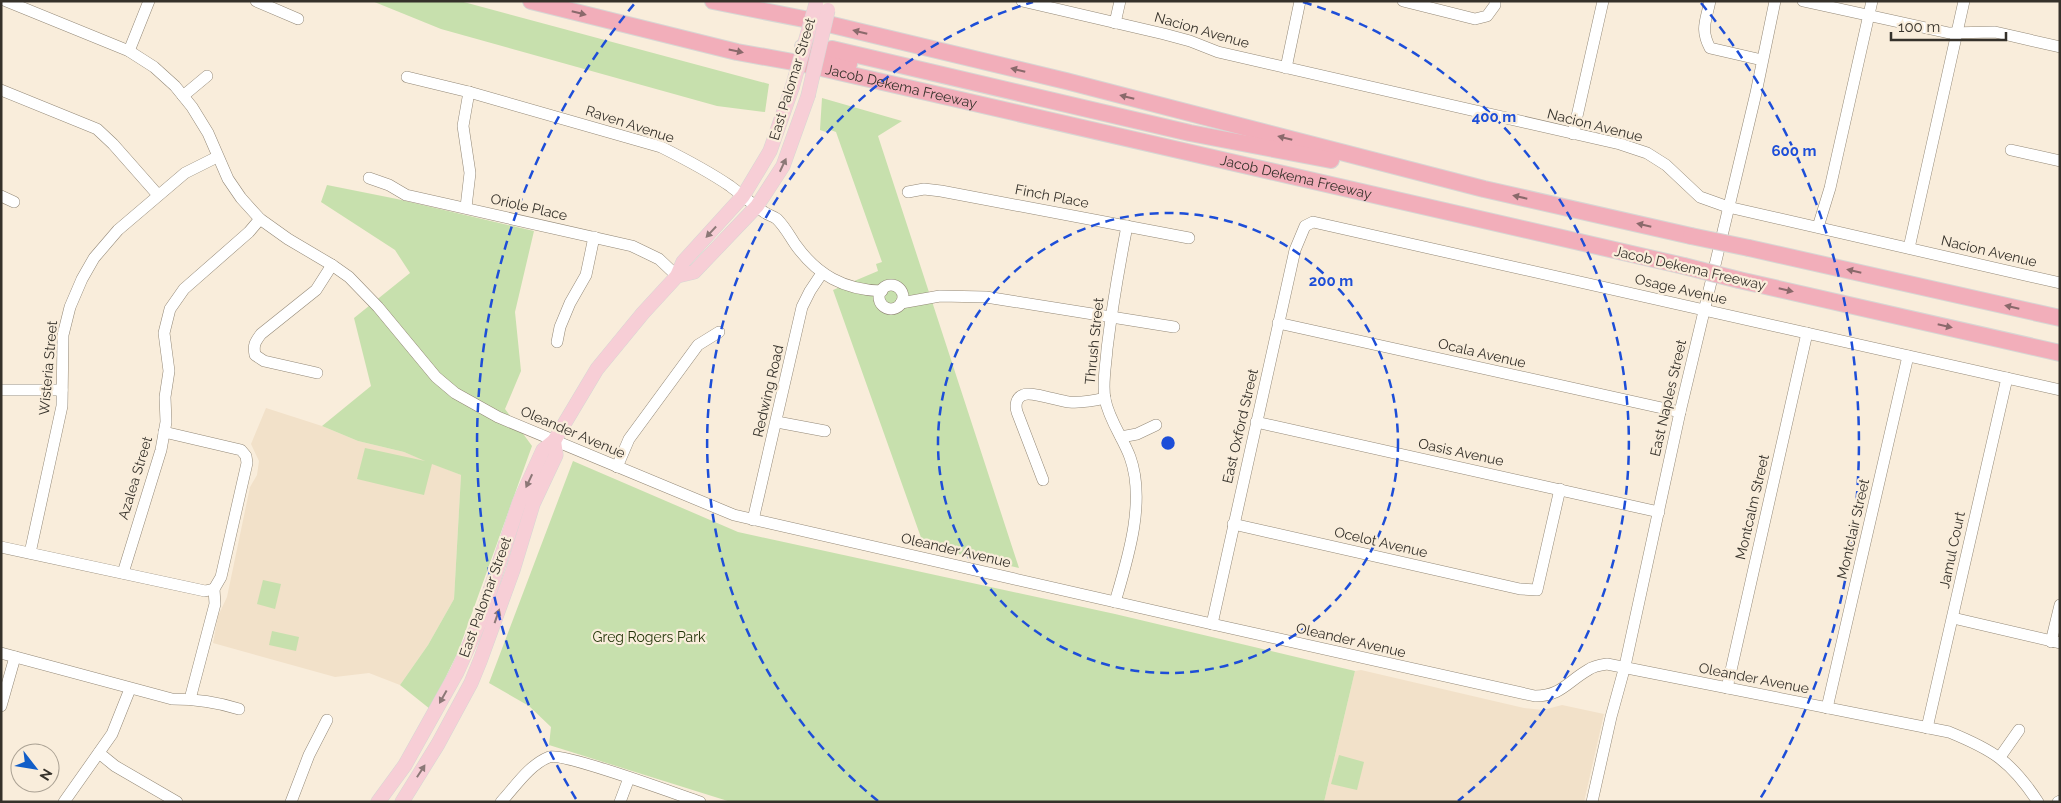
<svg xmlns="http://www.w3.org/2000/svg" width="2061" height="803" font-family="Raleway,sans-serif">
<style>
.built{fill:#f2e1c9}
.green{fill:#c7e0ad}
.lines{fill:none;stroke-linecap:round;stroke-linejoin:round}
.minor-casing{stroke:#938877;stroke-width:12}
.major-casing{stroke:#d7d6d4;stroke-width:15}
.highway-casing{stroke:#d7d6d4;stroke-width:18}
.minor{stroke:#fff;stroke-width:11}
.major{stroke:#f7ced6;stroke-width:14}
.highway{stroke:#f2aeba;stroke-width:16}
.major-bridge-casing{stroke:#d7d6d4;stroke-width:15;stroke-linecap:butt}
.highway-bridge-casing{stroke:#d7d6d4;stroke-width:18;stroke-linecap:butt}
.major-bridge{stroke:#f7ced6;stroke-width:14}
.highway-bridge{stroke:#f2aeba;stroke-width:16}
.oneway{fill:#8a696b}
.oneway2{fill:#8c7877}
.ring{fill:none;stroke:#1d4ed8;stroke-width:2.5;stroke-dasharray:9 6}
.labels{text-anchor:middle;dominant-baseline:central;stroke-width:4.5;stroke-linejoin:round;paint-order:stroke}
.street-label{font-size:14px;fill:#35312a;stroke:#f9eddb}
.park-label{font-size:14px;fill:#233509;stroke:#f9eddb}
.centre{fill:#1d4ed8;stroke:#f9eddb;stroke-width:2.5}
.ring-label{font-size:15px;text-anchor:middle;font-weight:bold;fill:#1d4ed8;stroke:#f9eddb;stroke-width:4.5;stroke-linejoin:round;paint-order:stroke}
</style>
<rect width="100%" height="100%" fill="#f9eddb"/>
<g class="built">
<polygon points="266,408 322,426 358,441 404,452 461,475 454,599 428,645 400,685 369,673 335,677 213,643 218,616 227,597 250,487 257,475 259,461 251,444"/>
<polygon points="1361,670 1524,708 1543,710 1562,705 1604,714 1584,802 1324,802 1355,671"/>
</g>
<g class="green">
<polygon points="372,1 460,1 769,84 765,112 717,106 441,29"/>
<polygon points="822,98 902,121 878,136 1019,568 924,546 833,290 878,271 876,264 882,262 836,132 828,129 826,132 820,130"/>
<polygon points="327,185 397,199 534,231 515,312 521,371 505,409 532,446 458,652 430,709 400,685 428,645 454,599 461,475 432,464 424,495 357,479 365,448 425,461 404,452 358,441 322,426 371,386 354,318 410,273 395,250 321,202"/>
<polygon points="573,461 738,532 1115,614 1355,671 1324,802 731,802 549,745 551,727 529,706 489,683"/>
<polygon points="263,580 281,584 275,609 257,604"/>
<polygon points="272,631 299,637 296,651 269,645"/>
<polygon points="1339,755 1364,762 1357,790 1331,784"/>
</g>
<g class="lines">
<g class="minor-casing">
<g id="minor">
<path d="M6 1 129 51 154 67 175 86 192 107 208 133 228 179 241 198 260 219 288 239 332 265 349 277 378 307 436 377 455 393 498 417 734 515 1212 624 1535 696C1561 696 1567 682 1588 670 1593 666 1600 665 1607 664L1949 732C1993 750 2011 761 2038 802"/>
<polyline points="256,1 298,19"/>
<polyline points="1022,1 1164,34 1190,41 1218,52 1620,144 1647,153 1666,165 1700,197 1728,207 2060,283"/>
<polyline points="1403,1 1475,19 1487,16 1495,5 1495,1"/>
<path d="M1710 1C1706 21 1700 29 1710 48L1762 60"/>
<polyline points="1803,1 1949,33 1995,32 2060,47"/>
<polyline points="1115,23 1120,1"/>
<polyline points="129,51 149,1"/>
<polyline points="1286,68 1300,1"/>
<path d="M407 77 469 92 661 147C685 159 708 171 730 186 742 195 752 204 764 212 768 215 773 216 777 219 785 227 789 235 795 244 817 275 844 290 882 291"/>
<polyline points="1,90 97,129 113,144 158,195"/>
<polyline points="183,96 207,76"/>
<polyline points="1573,134 1603,1"/>
<polyline points="2011,150 2060,161"/>
<polyline points="369,178 389,185 406,195 632,246 659,259 677,276"/>
<polyline points="908,192 924,189 941,191 1189,238"/>
<polyline points="1,196 14,202"/>
<polyline points="466,207 470,173 463,126 469,92"/>
<polyline points="1818,227 1830,188 1872,1"/>
<polyline points="1909,248 1964,1"/>
<circle cx="891" cy="297" r="12"/>
<polyline points="901,303 940,296 986,297 1174,327"/>
<polyline points="1278,323 1680,412"/>
<polyline points="557,342 560,327 570,303 586,275 594,237"/>
<path d="M317 373 264 361 255 355C253 345 255 342 261 334L316 290 332 265"/>
<polyline points="1,390 62,390"/>
<polyline points="777,422 825,431"/>
<polyline points="1256,422 1659,512"/>
<polyline points="164,432 241,450 246,456 247,463 221,577 214,589 215,604 190,699"/>
<polyline points="1121,437 1137,434 1156,425"/>
<polyline points="617,467 629,439 698,345 719,332"/>
<path d="M1043 480 1017 412C1015 405 1016 398 1023 395 1031 391 1059 401 1069 402 1082 403 1093 401 1105 398"/>
<polyline points="753,520 802,307 810,291 822,273"/>
<polyline points="1233,524 1520,589 1537,590 1560,489"/>
<polyline points="1,547 205,591 214,589"/>
<polyline points="30,553 62,406 63,335 70,307 82,279 94,258 118,230 185,173 217,157"/>
<polyline points="123,573 161,450 166,422 165,397 169,371 164,333 170,309 184,289 249,232 260,219"/>
<path d="M1115 602C1128 558 1146 501 1130 457 1123 438 1109 420 1105 399 1102 383 1106 365 1107 349 1112 308 1119 267 1127 226"/>
<polyline points="1953,618 2060,643"/>
<polyline points="1212,624 1295,250 1305,226 1313,222 2060,390"/>
<polyline points="2051,642 2060,605"/>
<path d="M1 653 172 699C195 699 217 702 239 709"/>
<polyline points="1727,688 1807,333"/>
<polyline points="1,706 15,657"/>
<polyline points="1827,708 1908,356"/>
<polyline points="1927,728 2007,378"/>
<polyline points="99,753 115,766 177,802"/>
<polyline points="2000,757 2019,730"/>
<polyline points="64,802 112,734 130,689"/>
<polyline points="291,802 309,755 327,720"/>
<path d="M501 802C515 787 529 765 549 757 563 752 679 795 700 802"/>
<polyline points="620,802 629,778"/>
<polyline points="1592,802 1611,717 1625,666 1680,412 1756,93 1775,1"/>
<polyline points="2058,802 2060,801"/>
</g>
</g>
<g class="major-casing">
<g id="major">
<polyline points="677,276 694,272 757,206 783,166 808,96"/>
<polyline points="378,802 405,765 457,672 480,621 519,503 543,450 554,441 597,369 643,313 677,276 683,262 743,196 770,151 792,88"/>
<polyline points="402,802 438,744 471,683 480,661 513,570 533,504 556,455 554,441"/>
</g>
</g>
<g class="highway-casing">
<g id="highway">
<path id="s1" d="M531 1 737 52 804 64 1684 266"/>
<polyline points="713,1 824,23 1066,81 1484,189 1691,236"/>
<polyline points="803,47 823,52 830,60 849,64"/>
<polyline points="832,49 1190,133 1331,160"/>
<polyline points="1749,248 2060,318"/>
<polyline points="1739,280 2060,353"/>
</g>
</g>
<use href="#minor" class="minor"/>
<use href="#major" class="major"/>
<use href="#highway" class="highway"/>
<g class="major-bridge-casing">
<g id="major-bridge">
<polyline points="792,88 816,4"/>
<polyline points="808,96 828,10"/>
</g>
</g>
<g class="highway-bridge-casing">
<g id="highway-bridge">
<polyline points="1691,236 1749,248"/>
<polyline points="1684,266 1739,280"/>
</g>
</g>
<use href="#major-bridge" class="major-bridge"/>
<use href="#highway-bridge" class="highway-bridge"/>
</g>
<defs><path id="oneway-solid" d="M-6-.8H1V-3.2L6.5 0L1 3.2V.8H-6Z" transform="scale(1.25)"/></defs>
<g class="oneway">
<use href="#oneway-solid" transform="translate(579 13) rotate(14)"/>
<use href="#oneway-solid" transform="translate(860 32) rotate(-166)"/>
<use href="#oneway-solid" transform="translate(736 51) rotate(12)"/>
<use href="#oneway-solid" transform="translate(1018 70) rotate(-166)"/>
<use href="#oneway-solid" transform="translate(1127 97) rotate(-166)"/>
<use href="#oneway-solid" transform="translate(1285 138) rotate(-166)"/>
<use href="#oneway-solid" transform="translate(1520 197) rotate(-167)"/>
<use href="#oneway-solid" transform="translate(1644 225) rotate(-167)"/>
<use href="#oneway-solid" transform="translate(1854 271) rotate(-167)"/>
<use href="#oneway-solid" transform="translate(1786 290) rotate(13)"/>
<use href="#oneway-solid" transform="translate(2012 307) rotate(-167)"/>
<use href="#oneway-solid" transform="translate(1945 326) rotate(13)"/>
</g>
<g class="oneway2">
<use href="#oneway-solid" transform="translate(783 165) rotate(-65)"/>
<use href="#oneway-solid" transform="translate(711 232) rotate(133)"/>
<use href="#oneway-solid" transform="translate(529 481) rotate(115)"/>
<use href="#oneway-solid" transform="translate(497 616) rotate(-71)"/>
<use href="#oneway-solid" transform="translate(443 697) rotate(119)"/>
<use href="#oneway-solid" transform="translate(421 771) rotate(-57)"/>
</g>
<g class="ring">
<circle cx="1168" cy="443" r="230"/>
<path d="M878 801A461 461 0 0 1 1033 2M1303 2A461 461 0 0 1 1458 801"/>
<path d="M576 799A691 691 0 0 1 635 3M1701 3A691 691 0 0 1 1760 799"/>
</g>
<g class="labels">
<g class="street-label">
<text transform="translate(1202 30) rotate(16)">Nacion Avenue</text>
<text transform="translate(792 79) rotate(-73)">East Palomar Street</text>
<text stroke="none"><textPath href="#s1" startOffset="380">Jacob Dekema Freeway</textPath></text>
<text transform="translate(630 124) rotate(18)">Raven Avenue</text>
<text transform="translate(1595 125) rotate(14)">Nacion Avenue</text>
<text stroke="none"><textPath href="#s1" startOffset="785">Jacob Dekema Freeway</textPath></text>
<text transform="translate(1052 196) rotate(11)">Finch Place</text>
<text transform="translate(529 207) rotate(13)">Oriole Place</text>
<text transform="translate(1989 251) rotate(13)">Nacion Avenue</text>
<text transform="translate(1690 268) rotate(13)">Jacob Dekema Freeway</text>
<text transform="translate(1681 289) rotate(13)">Osage Avenue</text>
<text transform="translate(1094 341) rotate(-84)">Thrush Street</text>
<text transform="translate(1482 353) rotate(13)">Ocala Avenue</text>
<text transform="translate(48 368) rotate(-85)">Wisteria Street</text>
<text transform="translate(768 391) rotate(-77)">Redwing Road</text>
<text transform="translate(1668 398) rotate(-77)">East Naples Street</text>
<text transform="translate(1240 426) rotate(-77)">East Oxford Street</text>
<text transform="translate(573 432) rotate(23)">Oleander Avenue</text>
<text transform="translate(1461 452) rotate(12)">Oasis Avenue</text>
<text transform="translate(135 478) rotate(-73)">Azalea Street</text>
<text transform="translate(1752 507) rotate(-77)">Montcalm Street</text>
<text transform="translate(1853 529) rotate(-77)">Montclair Street</text>
<text transform="translate(1381 542) rotate(13)">Ocelot Avenue</text>
<text transform="translate(956 550) rotate(13)">Oleander Avenue</text>
<text transform="translate(1952 550) rotate(-78)">Jamul Court</text>
<text transform="translate(485 597) rotate(-70)">East Palomar Street</text>
<text transform="translate(1351 640) rotate(13)">Oleander Avenue</text>
<text transform="translate(1754 678) rotate(11)">Oleander Avenue</text>
</g>
<g class="park-label">
<text x="649" y="637">Greg Rogers Park</text>
</g>
</g>
<circle cx="1168" cy="443" r="8" class="centre"/>
<g class="ring-label">
<text x="1494" y="122">400 m</text>
<text x="1794" y="156">600 m</text>
<text x="1331" y="286">200 m</text>
</g>
<rect width="2061" height="803" fill="none" stroke="#35312a" stroke-width="5"/>
<g transform="translate(35 768) rotate(121)"><circle r="24" fill="#f9eddb" stroke="#aba294"/>
<path d="M0-4L9 19L0 12L-9 19Z" fill="#115ec8"/>
<text y="-8" font-size="14" font-weight="bold" text-anchor="middle" fill="#35312a">N</text>
</g>
<path d="M1891 32v8h115v-8" fill="none" stroke="#35312a" stroke-width="2.5"/>
<text x="1898" y="32" font-size="15" fill="#35312a" stroke="#f9eddb" stroke-width="4" paint-order="stroke">100 m</text>
</svg>
